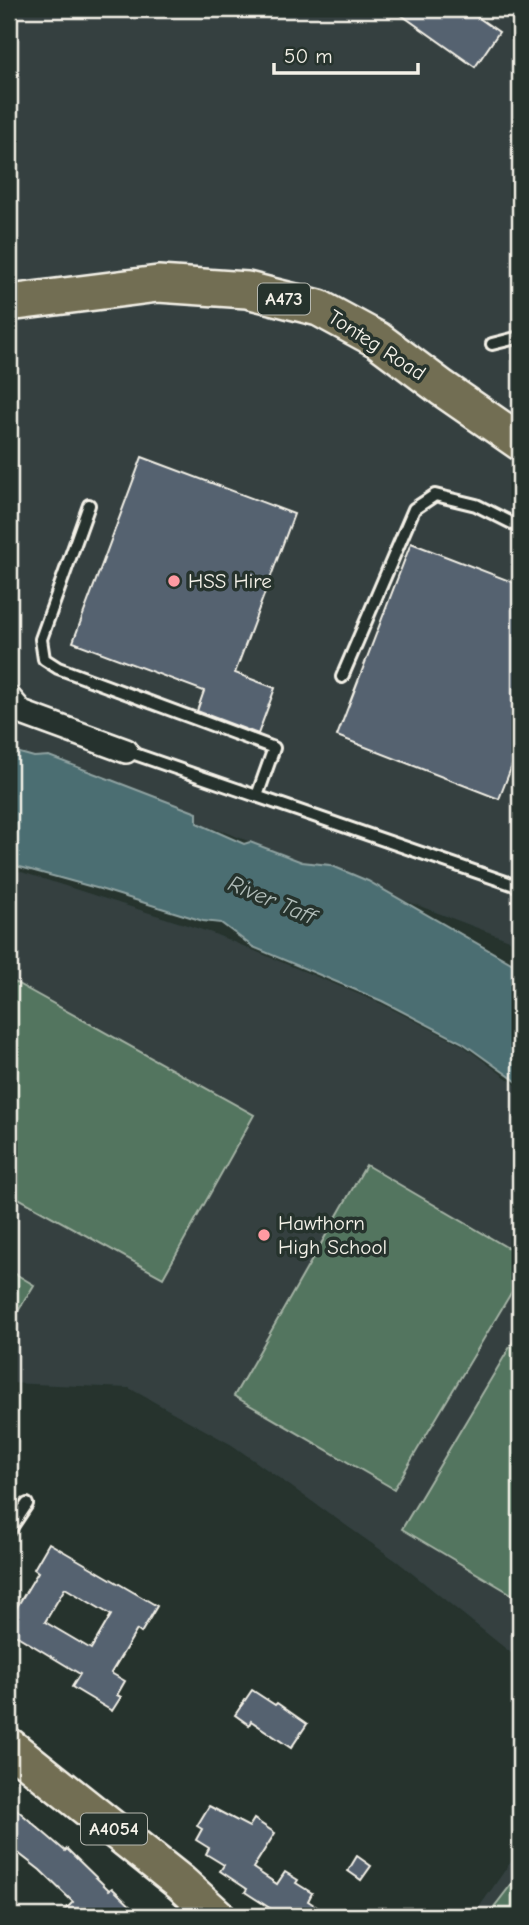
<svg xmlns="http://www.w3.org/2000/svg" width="529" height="1925" font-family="'Comic Neue',sans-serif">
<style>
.built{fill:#344141}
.green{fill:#53745f;stroke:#a4b2a4;stroke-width:2}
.water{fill:#4c6e72;stroke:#8fa2a1;stroke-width:2}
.building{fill:#54626f;stroke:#f4f1e8;stroke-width:2;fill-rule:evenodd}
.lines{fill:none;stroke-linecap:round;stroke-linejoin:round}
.lane-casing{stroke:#f4f1e8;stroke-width:16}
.street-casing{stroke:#f4f1e8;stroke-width:28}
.primary-casing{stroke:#f4f1e8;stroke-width:40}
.lane{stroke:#26332d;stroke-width:10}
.street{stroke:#26332d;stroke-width:23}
.primary{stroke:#726e52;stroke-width:35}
.poi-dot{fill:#ff9aa2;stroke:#26332d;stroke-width:2.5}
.labels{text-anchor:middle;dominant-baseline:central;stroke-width:7;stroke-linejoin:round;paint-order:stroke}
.shield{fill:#26332d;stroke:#b6b8b0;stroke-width:2}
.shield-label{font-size:19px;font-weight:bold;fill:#f4f1e8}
.street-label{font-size:21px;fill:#f4f1e8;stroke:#26332d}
.poi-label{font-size:21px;fill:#f4f1e8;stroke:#26332d;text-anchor:start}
.water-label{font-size:23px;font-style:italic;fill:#b1bdb9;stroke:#26332d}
</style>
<rect width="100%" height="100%" fill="#26332d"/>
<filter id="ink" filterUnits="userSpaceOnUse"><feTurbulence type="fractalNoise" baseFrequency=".0143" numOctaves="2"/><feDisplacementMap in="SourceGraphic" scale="14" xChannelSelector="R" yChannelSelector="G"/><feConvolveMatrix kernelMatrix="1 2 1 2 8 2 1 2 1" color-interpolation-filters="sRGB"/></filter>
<g filter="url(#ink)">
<g class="built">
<polygon points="9,9 520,9 520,942 512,941 219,830 109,796 9,753"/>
<polygon points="9,868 212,933 382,1004 462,1045 520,1088 520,1660 398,1562 232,1445 129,1388 9,1383"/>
<polygon points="520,1849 520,1916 474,1916 482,1903"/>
</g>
<g class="green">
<polygon points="9,979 254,1115 163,1278 9,1193"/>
<polygon points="366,1165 520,1255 520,1278 394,1489 234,1396"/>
<polygon points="9,1270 34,1285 9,1326"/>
<polygon points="520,1330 520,1599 402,1529"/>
<polygon points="520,1873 520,1916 487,1916"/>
</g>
<polygon class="water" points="9,750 34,757 49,756 197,813 197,823 244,844 250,842 302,862 330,865 368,881 520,968 520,1084 463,1043 382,1001 253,947 221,923 203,921 100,889 9,864"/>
<g class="building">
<polygon points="393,9 466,9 499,32 475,67"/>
<polygon points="142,457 294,514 235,673 275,688 258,734 197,711 204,691 73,642"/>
<polygon points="411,543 520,585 520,745 499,799 337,736"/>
<path d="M49 1543 157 1606 141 1633 137 1630 111 1673 125 1681 117 1695 121 1697 112 1711 72 1687 80 1674 9 1631V1620L38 1572 34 1569ZM65 1588 111 1615 91 1649 45 1622Z"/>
<polygon points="252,1690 275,1705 277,1703 307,1724 291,1748 251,1721 249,1725 235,1715"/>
<polygon points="9,1803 65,1851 67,1849 109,1890 112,1888 141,1916 59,1916 73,1902 40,1870 9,1846"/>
<polygon points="209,1806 249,1827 254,1819 275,1833 253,1868 277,1884 285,1872 298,1880 296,1883 312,1893 308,1901 331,1916 282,1916 245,1892 247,1889 220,1871 224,1865 206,1854 209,1848 196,1840 202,1829 197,1826"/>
<polygon points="357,1856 371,1866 361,1880 348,1871"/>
</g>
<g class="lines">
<g class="lane-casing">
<g id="lane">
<polyline points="492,344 520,337"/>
<polyline points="89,505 41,639 44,659 58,668 274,748 257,796"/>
<polyline points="342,677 414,509 435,495 476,505 520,527"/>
<polyline points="126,751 520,887"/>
<polyline points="9,1531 27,1504"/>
</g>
</g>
<g class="street-casing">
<polyline id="street" points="9,698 22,713 126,751"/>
</g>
<g class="primary-casing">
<g id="primary">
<polyline points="9,303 158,284 247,290 319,308 378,340 442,388 520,442"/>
<polyline points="9,1746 181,1883 217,1916"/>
</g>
</g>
<use href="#lane" class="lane"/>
<use href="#street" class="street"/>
<use href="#primary" class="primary"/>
</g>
</g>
<g class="poi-dot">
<circle cx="174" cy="581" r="7"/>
<circle cx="264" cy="1235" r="7"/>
</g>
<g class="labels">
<g class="shield">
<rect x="258" y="283.5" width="52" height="31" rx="5"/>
<rect x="81" y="1813.5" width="66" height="31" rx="5"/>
</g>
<g class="shield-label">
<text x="284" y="299">A473</text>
<text x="114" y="1829">A4054</text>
</g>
<g class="street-label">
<text transform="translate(377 345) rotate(33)">Tonteg Road</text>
</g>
<g class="poi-label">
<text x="188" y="581">HSS Hire</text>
<text x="278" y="1223">Hawthorn<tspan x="278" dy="24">High School</tspan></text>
</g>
<g class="water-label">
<text transform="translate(272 900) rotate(23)">River Taff</text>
</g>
</g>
<rect width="529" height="1925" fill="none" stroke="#26332d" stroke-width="35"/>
<rect x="18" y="18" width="494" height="1890" fill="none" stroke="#f4f1e8" stroke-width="2.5" filter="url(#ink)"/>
<path d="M274 63v10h144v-10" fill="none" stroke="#f4f1e8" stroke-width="3.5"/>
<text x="284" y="63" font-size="21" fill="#f4f1e8" stroke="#26332d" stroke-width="5" paint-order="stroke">50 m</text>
</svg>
